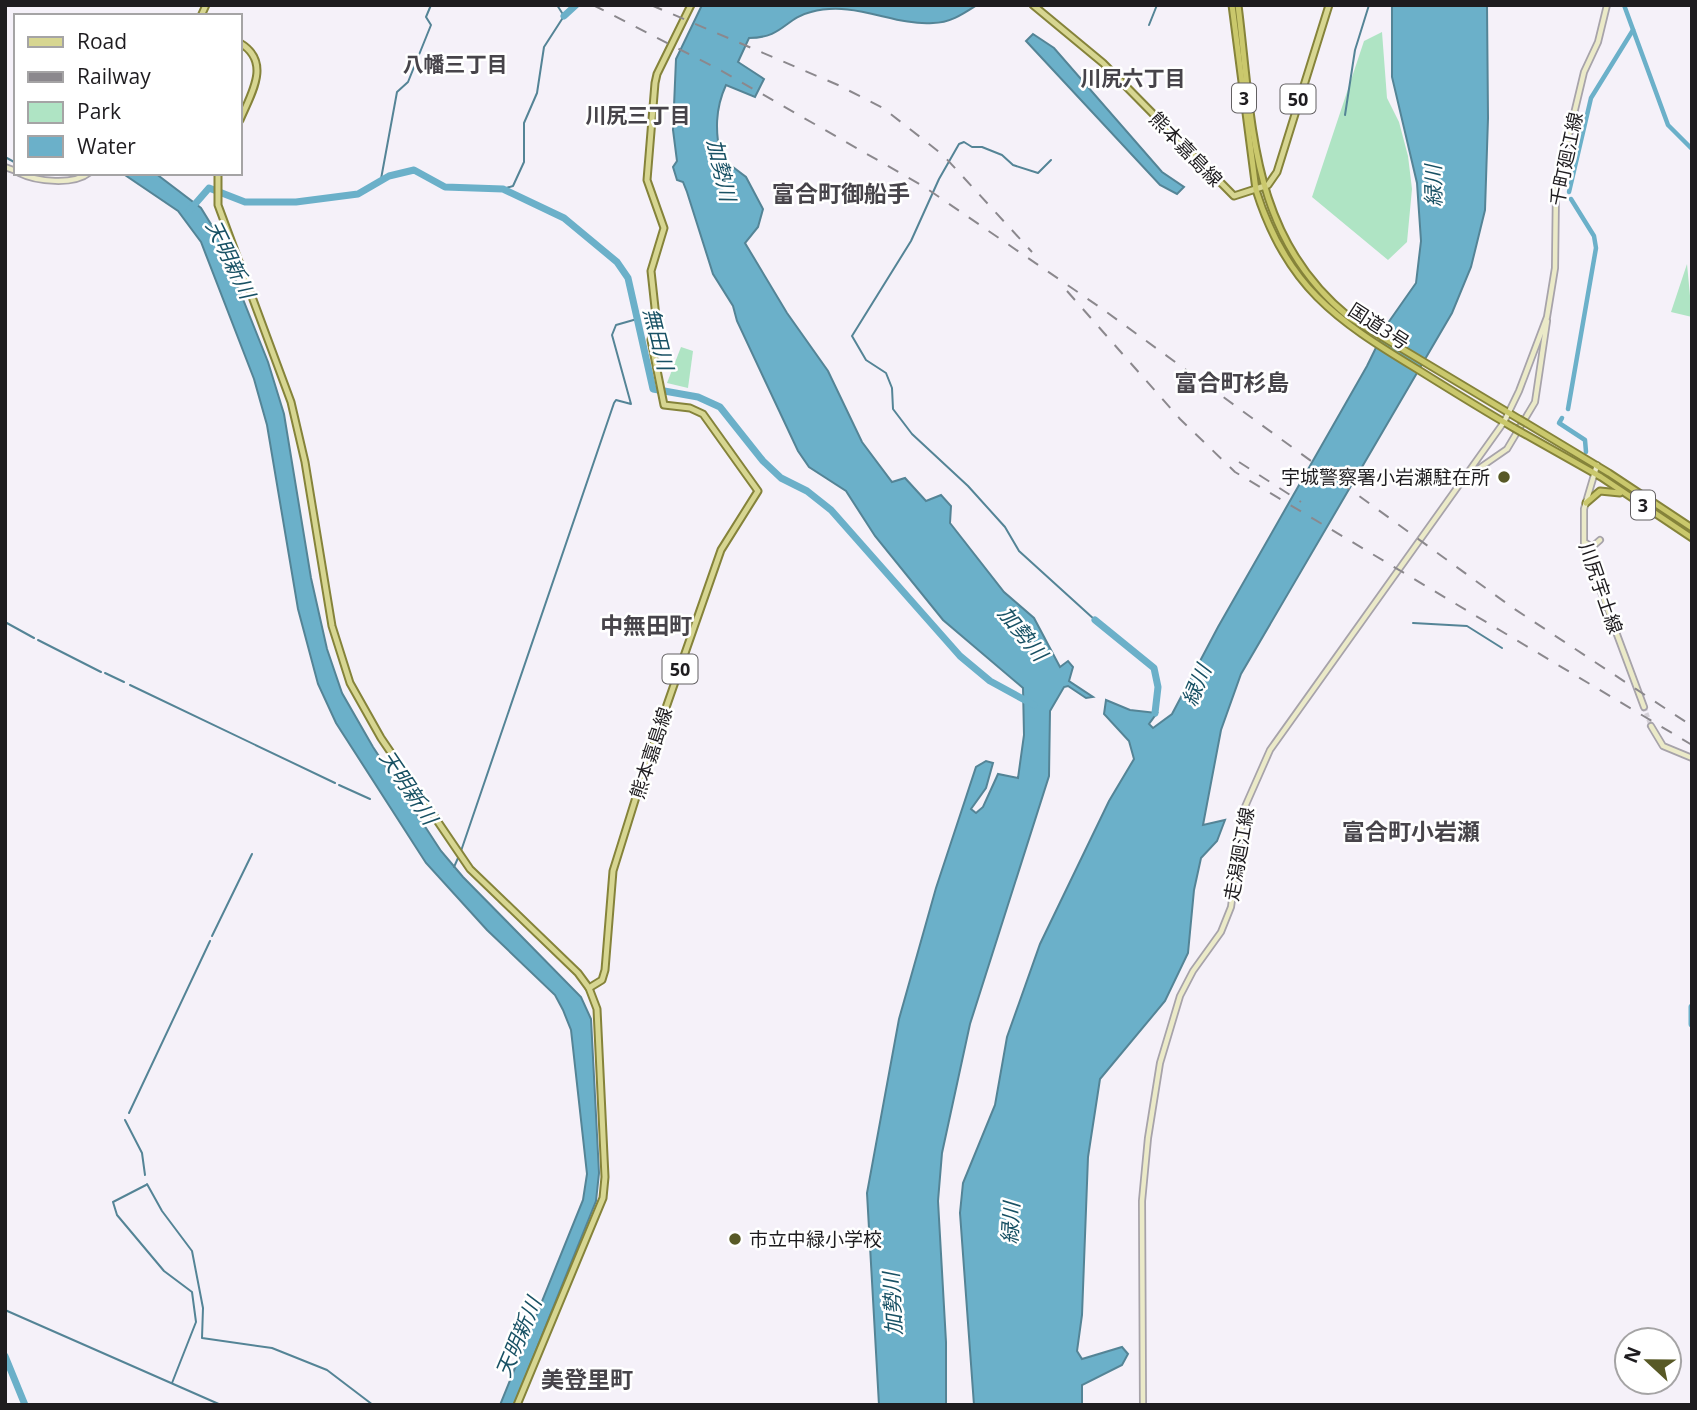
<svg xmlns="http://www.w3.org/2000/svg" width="1697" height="1410" font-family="'Open Sans','Noto Sans JP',sans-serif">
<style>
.green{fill:#afe4c4}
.water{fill:#6bb0c9;stroke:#548496;stroke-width:2}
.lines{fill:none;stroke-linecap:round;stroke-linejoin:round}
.stream{stroke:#548496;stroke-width:2}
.canal{stroke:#6bb0c9;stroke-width:4.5}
.river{stroke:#6bb0c9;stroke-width:7}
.secondary-tunnel{stroke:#d5d1d8;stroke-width:4.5;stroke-dasharray:4.5 2;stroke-linecap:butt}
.secondary-casing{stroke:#a7a3aa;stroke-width:8}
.primary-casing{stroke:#85833a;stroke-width:9}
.trunk-casing{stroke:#85833a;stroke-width:9}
.secondary{stroke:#ebeac8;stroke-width:4.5}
.primary{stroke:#d7d691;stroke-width:5}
.trunk{stroke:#cac86c;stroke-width:5}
.rail{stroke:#8b888d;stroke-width:2;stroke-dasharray:12 12;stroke-linecap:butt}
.trunk-bridge-casing{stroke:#85833a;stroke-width:9;stroke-linecap:butt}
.trunk-bridge{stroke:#cac86c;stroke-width:5}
.poi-dot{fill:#585926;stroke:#fff;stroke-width:2.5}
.labels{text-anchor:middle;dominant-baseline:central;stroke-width:5;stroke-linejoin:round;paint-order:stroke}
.shield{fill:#fff;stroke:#626062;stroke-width:2}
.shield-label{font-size:18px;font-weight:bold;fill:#1e1c1f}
.street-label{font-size:19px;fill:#1e1c1f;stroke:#fff}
.poi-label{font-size:19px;fill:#1e1c1f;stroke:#fff;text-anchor:end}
.neighbourhood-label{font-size:21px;font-weight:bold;fill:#47444a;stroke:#fff}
.water-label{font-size:21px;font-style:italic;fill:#185164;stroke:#fff}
.quarter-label{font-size:23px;font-weight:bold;fill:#47444a;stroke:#fff}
</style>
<rect width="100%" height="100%" fill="#f5f1f9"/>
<g class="green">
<polygon points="1382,32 1387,98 1399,122 1408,156 1412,189 1407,242 1388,260 1312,197 1364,41"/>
<polygon points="1687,264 1692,317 1671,312"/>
<polygon points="681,347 693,351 688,388 667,383"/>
</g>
<g class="water">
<path d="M702 5H977C963 14 950 23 933 23 893 26 855 0 811 12 785 18 783 38 749 38L738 62 764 79 755 97 726 85C715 109 715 132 721 158L746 177 763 209 758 227 745 243 787 313 828 371 862 442 892 482 905 478 926 501 941 495 951 506 950 523 1004 592 1034 618 1060 667 1068 661 1073 667 1069 681 1093 697 1086 698 1068 686 1064 687 1050 711 1049 776 970 1024 942 1153 938 1201 946 1342V1405H879L867 1193 899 1019 936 888 976 767 986 761 993 763 986 788 971 809 976 813 983 807 998 774 1018 778 1024 735 1023 688 943 620 875 536 846 491 809 467 798 451 737 321 733 306 713 274 687 192 683 182 677 180 673 167 677 161 673 130 676 59Z"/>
<polygon points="1392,5 1487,5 1488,118 1485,210 1471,267 1452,313 1241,674 1221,730 1203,825 1225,820 1217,841 1201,858 1194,890 1188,953 1165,1001 1100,1079 1088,1157 1082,1315 1077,1351 1082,1359 1122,1347 1128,1354 1122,1365 1082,1385 1082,1405 974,1405 960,1213 963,1183 995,1105 1007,1037 1040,944 1109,801 1134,759 1129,741 1104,714 1106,700 1130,710 1157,713 1149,724 1153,728 1172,714 1218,627 1367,366 1388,323 1416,283 1421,241 1417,183 1392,77"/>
<polygon points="1033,34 1054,48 1162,172 1184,187 1177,194 1160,185 1026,41"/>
<polygon points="122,173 155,173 201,208 217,234 268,362 284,414 311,578 327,649 342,693 373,747 441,851 463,877 581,997 591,1019 599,1173 596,1201 514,1405 500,1405 583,1200 587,1174 571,1030 563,1010 555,995 487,930 426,863 336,723 318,684 298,609 267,425 254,379 201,242 178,211"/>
</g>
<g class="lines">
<g class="stream">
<polyline points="1149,25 1157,5"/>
<polyline points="1345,115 1355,50 1369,5"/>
<polyline points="5,157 16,163"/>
<polyline points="1051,160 1038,173 1013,165 1002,155 982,147 972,147 964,142 959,144 939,179 911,241 852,336 866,360 886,373 892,388 893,409 912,434 968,486 1005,527 1019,551 1095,620"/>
<polyline points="55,173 72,173"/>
<polyline points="381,179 397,92 408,82 431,25 426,17 431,5"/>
<polyline points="503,189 513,186 524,162 524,123 537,93 544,47 564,16 557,5"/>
<polyline points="5,622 34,638"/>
<polyline points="1413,623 1467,626 1502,648"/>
<polyline points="38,640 101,672"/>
<polyline points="105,673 124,682"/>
<polyline points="130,685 335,783"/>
<polyline points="339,785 370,799"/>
<polyline points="461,851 614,403 616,400 631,404 612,335 616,325 637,319"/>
<polyline points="454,867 458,858"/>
<polyline points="212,936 252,854"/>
<polyline points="129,1113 210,941"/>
<polyline points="125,1120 142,1153 145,1175"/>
<polyline points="147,1184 162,1211 192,1251 203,1308 202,1338 272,1348 327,1370 373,1405"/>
<polyline points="146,1185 113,1202 117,1215 164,1271 192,1292 196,1322 172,1383"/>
<polyline points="5,1310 221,1405"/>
</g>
<g class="canal">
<polyline points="1624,5 1668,125 1692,149"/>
<polyline points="1569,192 1591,98 1633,30"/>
<polyline points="1568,409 1596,248 1594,236 1571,199"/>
<polyline points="1562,418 1559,423 1585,440 1586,452"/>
</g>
<g class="river">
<polyline points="564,16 576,5"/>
<polyline points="189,211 209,188 245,202 296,202 358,194 389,176 414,170 445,187 503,189 564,218 617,262 628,278 653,389 698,397 720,407 763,461 781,478 807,491 831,510 960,656 990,681 1034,705"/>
<polyline points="1095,620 1154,668 1158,687 1155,713"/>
<polyline points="1692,1007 1692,1024"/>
<polyline points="5,1356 25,1405"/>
</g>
<polyline class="secondary-tunnel" points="1644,707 1651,726"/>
<g class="secondary-casing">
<g id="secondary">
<polyline points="5,167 16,171"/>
<path d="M19 173C37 182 74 185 89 173"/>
<polyline points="1597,465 1584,509 1584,546 1644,707"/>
<polyline points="1468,476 1507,449 1535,402 1547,321"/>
<polyline points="1586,543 1592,547 1600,540"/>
<polyline points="1651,726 1663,746 1692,758"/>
<polyline points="1143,1405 1142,1201 1148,1138 1160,1063 1180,996 1193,971 1221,932 1231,907 1244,809 1270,750 1504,422 1519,391 1547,317 1555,268 1556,189 1584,72 1598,42 1607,5"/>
</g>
</g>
<g class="primary-casing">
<g id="primary">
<polyline points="1033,5 1103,63 1234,196 1268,185 1277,172 1329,5"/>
<polyline points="201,16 206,5"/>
<path d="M240 43C272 62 251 94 240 120"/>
<polyline points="218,173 218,205 291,402 305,462 332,626 350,683 381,738 470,869 578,973 589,988 597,1009 605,1177 603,1198 517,1405"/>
<polyline points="589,988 602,980 605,970 613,871 646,765 721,550 758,491 703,414 690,408 664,405 651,340 656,317 651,271 664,228 647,180 655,83 657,74 691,5"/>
</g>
</g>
<g class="trunk-casing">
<g id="trunk">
<path d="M1232 5 1256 190C1286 286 1336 320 1417 369 1449 389 1481 409 1514 428"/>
<path d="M1238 5C1253 123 1249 236 1349 317L1519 419"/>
<polyline points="1526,423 1609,473 1692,528"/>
<polyline points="1521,432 1601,477 1692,538"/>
<polyline points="1586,503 1600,491 1620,493"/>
</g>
</g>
<use href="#secondary" class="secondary"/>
<use href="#primary" class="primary"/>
<use href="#trunk" class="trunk"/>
<g class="rail">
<polyline points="593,5 720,70 923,186 1101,308 1513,608 1692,726"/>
<polyline points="651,5 838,85 883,108 943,155 1032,252"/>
<polyline points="1067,291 1180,419 1235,472 1692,745"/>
<polyline points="1239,462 1301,502"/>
</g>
<g class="trunk-bridge-casing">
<g id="trunk-bridge">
<polyline points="1519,419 1526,423"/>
<polyline points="1514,428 1521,432"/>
</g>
</g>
<use href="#trunk-bridge" class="trunk-bridge"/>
</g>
<g class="poi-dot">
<circle cx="1504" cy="477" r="7"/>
<circle cx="735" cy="1239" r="7"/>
</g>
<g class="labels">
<g class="shield">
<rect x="1232" y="83.5" width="24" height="29" rx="5"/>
<rect x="1280.5" y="84.5" width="35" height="29" rx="5"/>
<rect x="1631" y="490.5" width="24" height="29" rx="5"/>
<rect x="662.5" y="654.5" width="35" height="29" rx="5"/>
</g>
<g class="shield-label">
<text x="1244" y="98">3</text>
<text x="1298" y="99">50</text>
<text x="1643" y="505">3</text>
<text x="680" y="669">50</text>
</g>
<g class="street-label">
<text transform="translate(1186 149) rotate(46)">熊本嘉島線</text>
<text transform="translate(1566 159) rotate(-78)">千町廻江線</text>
<text transform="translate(1379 326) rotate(33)">国道3号</text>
<text transform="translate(1601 588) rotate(71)">川尻宇土線</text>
<text transform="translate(651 753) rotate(-72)">熊本嘉島線</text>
<text transform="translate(1239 854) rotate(-80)">走潟廻江線</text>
</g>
<g class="poi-label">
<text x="1490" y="477">宇城警察署小岩瀬駐在所</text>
<text x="749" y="1239" text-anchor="start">市立中緑小学校</text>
</g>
<g class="neighbourhood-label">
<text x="455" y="64">八幡三丁目</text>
<text x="1133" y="78">川尻六丁目</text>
<text x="638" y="115">川尻三丁目</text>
</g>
<g class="water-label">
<text transform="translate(722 170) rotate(77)">加勢川</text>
<text transform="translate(1433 186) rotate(-91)">緑川</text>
<text transform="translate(231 259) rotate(64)">天明新川</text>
<text transform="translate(659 339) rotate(76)">無田川</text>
<text transform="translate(1023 633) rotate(51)">加勢川</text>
<text transform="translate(1196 685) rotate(-67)">緑川</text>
<text transform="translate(409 787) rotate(56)">天明新川</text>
<text transform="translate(1010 1223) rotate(-87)">緑川</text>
<text transform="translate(892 1304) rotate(-93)">加勢川</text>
<text transform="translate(518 1337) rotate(-67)">天明新川</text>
</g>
<g class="quarter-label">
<text x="841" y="193">富合町御船手</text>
<text x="1232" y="382">富合町杉島</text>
<text x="646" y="625">中無田町</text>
<text x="1411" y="831">富合町小岩瀬</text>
<text x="587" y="1379">美登里町</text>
</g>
</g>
<rect width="1697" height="1410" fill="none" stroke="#1e1c1f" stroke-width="14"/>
<rect x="14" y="14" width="228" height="161" fill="#ffffff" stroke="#a5a4a5" stroke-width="2"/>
<rect x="28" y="37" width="35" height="10" fill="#d7d691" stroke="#a5a4a5" stroke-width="2"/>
<text x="77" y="49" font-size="21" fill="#1e1c1f">Road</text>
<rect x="28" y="72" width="35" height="10" fill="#8b888d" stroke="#a5a4a5" stroke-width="2"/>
<text x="77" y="84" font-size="21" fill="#1e1c1f">Railway</text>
<rect x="28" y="102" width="35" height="21" fill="#afe4c4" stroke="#a5a4a5" stroke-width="2"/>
<text x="77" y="119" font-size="21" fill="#1e1c1f">Park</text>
<rect x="28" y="136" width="35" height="21" fill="#6bb0c9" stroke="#a5a4a5" stroke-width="2"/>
<text x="77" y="154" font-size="21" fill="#1e1c1f">Water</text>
<g transform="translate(1648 1361) rotate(292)"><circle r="33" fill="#ffffff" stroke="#a5a4a5" stroke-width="2"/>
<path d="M0-5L12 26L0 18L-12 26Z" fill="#585926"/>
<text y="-10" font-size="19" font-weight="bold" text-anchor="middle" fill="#1e1c1f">N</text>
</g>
</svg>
